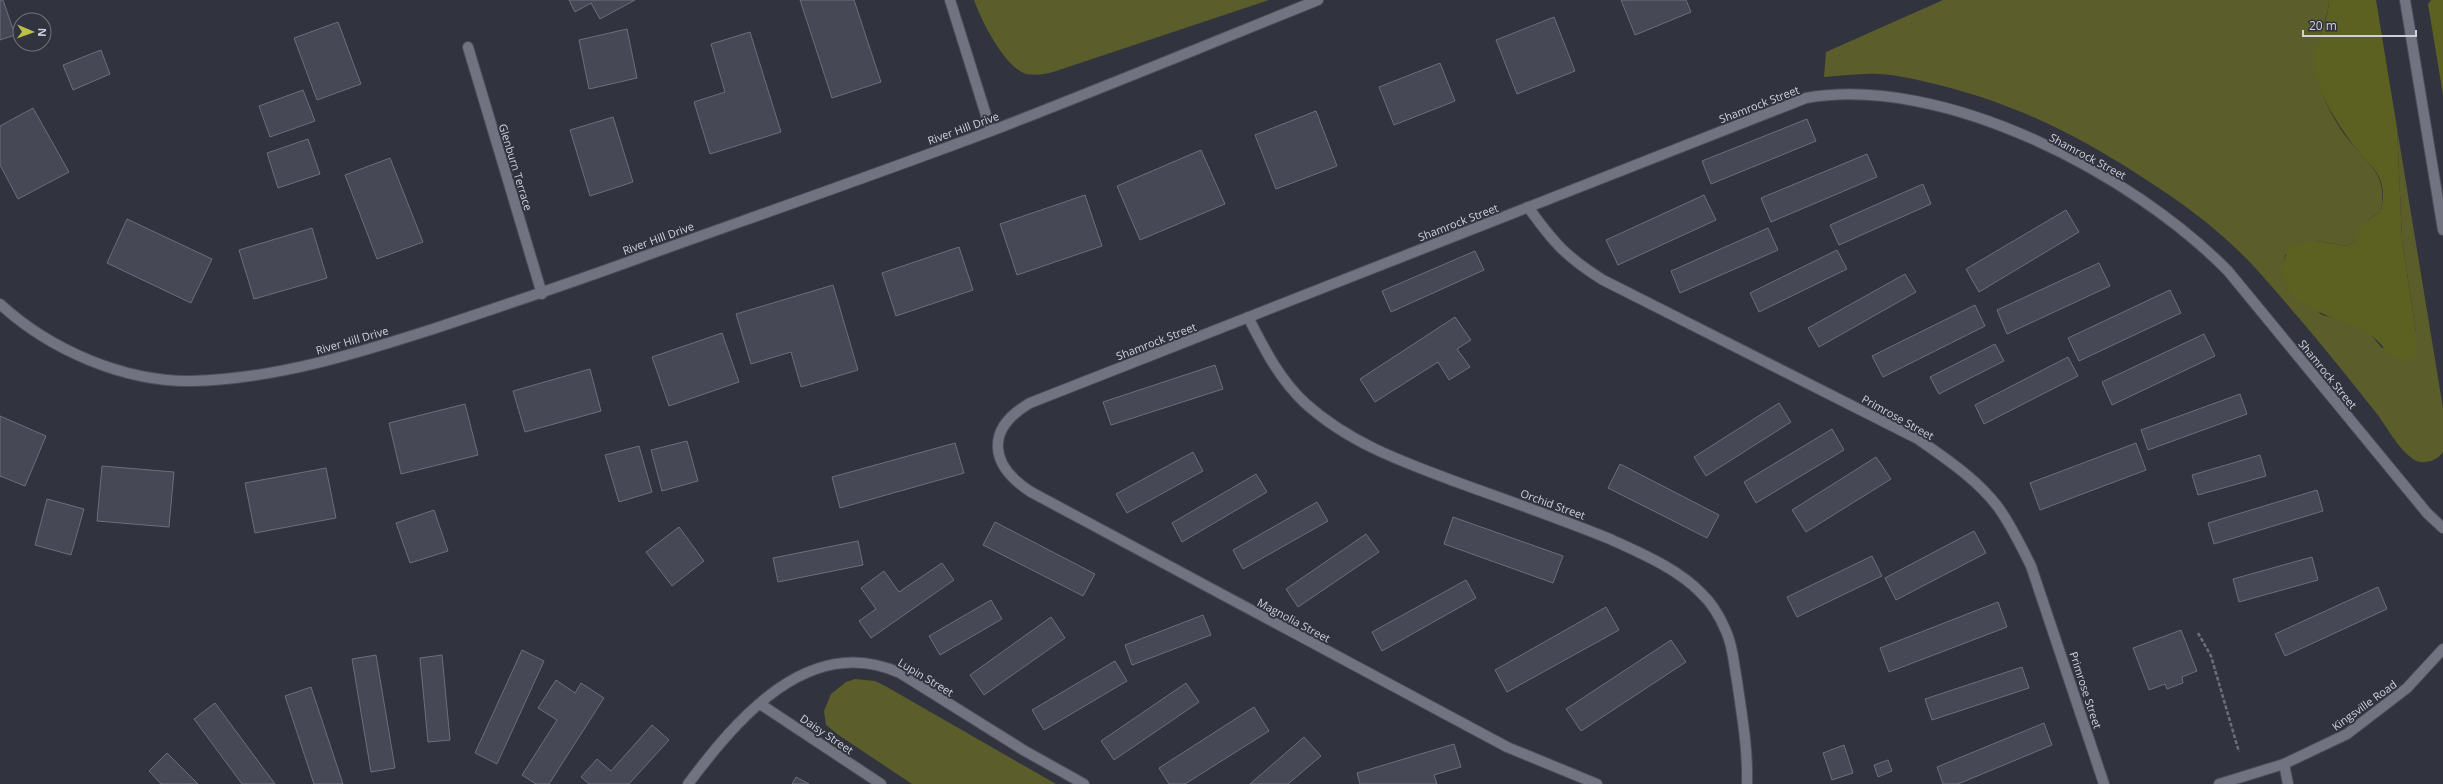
<svg xmlns="http://www.w3.org/2000/svg" width="2443" height="784" font-family="'Open Sans',sans-serif">
<style>
.green{fill:#5b5e2a}
.forest{fill:#5c6020}
.building{fill:#464955;stroke:#6b6e7c}
.lines{fill:none;stroke-linecap:round;stroke-linejoin:round}
.service-casing{stroke:#4c4e57;stroke-width:12}
.minor-casing{stroke:#4c4e57;stroke-width:12}
.tertiary-casing{stroke:#4c4e57;stroke-width:12}
.path{stroke:#6c6e79;stroke-width:2.5;stroke-dasharray:4 2;stroke-linecap:butt}
.service{stroke:#717381;stroke-width:10}
.minor{stroke:#717381;stroke-width:10}
.tertiary{stroke:#717381;stroke-width:10}
.labels{text-anchor:middle;dominant-baseline:central;stroke-width:4;stroke-linejoin:round;paint-order:stroke}
.street-label{font-size:11px;fill:#cfd1d9;stroke:#31333f}
</style>
<rect width="100%" height="100%" fill="#31333f"/>
<g class="green">
<path d="M974 0H1269L1056 71C1047 74 1036 76 1026 74 1004 67 981 20 974 0Z"/>
<path d="M1943 0H2329C2329 13 2324 20 2321 32 2312 61 2316 82 2329 109 2335 121 2344 135 2353 145 2373 168 2387 177 2381 211L2368 220 2355 242 2347 246 2317 241 2285 255 2283 276 2287 289 2322 315 2343 320 2371 335 2382 348 2416 333 2402 239 2397 128 2443 408V452C2437 461 2422 466 2413 459 2397 448 2388 428 2377 414 2339 365 2299 317 2258 271 2224 233 2184 204 2142 177 2077 135 2017 105 1943 86 1922 81 1900 75 1878 74 1861 73 1842 76 1824 77L1826 52Z"/>
<polygon points="855,679 875,681 887,687 1056,784 912,784 840,736 826,725 824,711 831,694 846,682"/>
</g>
<g class="forest">
<path d="M2329 0H2376L2397 128 2402 239 2416 333V354L2409 361C2386 359 2386 345 2370 335 2336 312 2258 308 2290 246L2317 241 2347 246 2355 242 2361 225 2381 211C2389 173 2370 168 2351 142 2336 121 2320 97 2315 71 2310 47 2329 23 2329 0Z"/>
<polygon points="2431,0 2443,0 2443,95 2428,4"/>
</g>
<g class="building">
<polygon points="0,0 3,0 15,35 0,40"/>
<polygon points="569,0 635,0 600,19 591,3 575,12"/>
<polygon points="800,0 854,0 881,82 832,98"/>
<polygon points="1621,0 1686,0 1691,12 1635,35"/>
<polygon points="1554,17 1575,71 1517,94 1496,40"/>
<polygon points="338,22 361,84 317,100 294,38"/>
<polygon points="627,29 637,78 589,89 579,40"/>
<polygon points="750,32 781,132 710,154 694,102 725,92 711,44"/>
<polygon points="101,50 110,74 73,90 63,65"/>
<polygon points="1440,63 1455,101 1394,125 1379,87"/>
<polygon points="303,90 315,121 270,137 259,106"/>
<polygon points="33,108 69,172 18,199 0,165 0,126"/>
<polygon points="1316,111 1337,166 1276,189 1255,135"/>
<polygon points="613,117 633,182 590,196 570,130"/>
<polygon points="1807,119 1816,141 1711,184 1702,161"/>
<polygon points="308,139 320,174 278,188 267,153"/>
<polygon points="1201,150 1225,204 1140,240 1117,186"/>
<polygon points="1867,154 1877,177 1771,222 1761,198"/>
<polygon points="390,158 423,242 377,259 345,175"/>
<polygon points="1923,184 1931,204 1839,245 1830,225"/>
<polygon points="1085,195 1102,246 1017,275 1000,224"/>
<polygon points="1704,195 1716,220 1618,265 1606,240"/>
<polygon points="2066,210 2079,232 1979,292 1966,269"/>
<polygon points="127,219 212,259 191,303 107,263"/>
<polygon points="312,228 327,278 254,299 239,250"/>
<polygon points="1768,228 1778,250 1680,293 1671,271"/>
<polygon points="959,247 973,290 896,316 882,273"/>
<polygon points="1837,250 1847,269 1759,312 1750,293"/>
<polygon points="1475,251 1484,270 1391,312 1382,291"/>
<polygon points="2099,263 2110,286 2007,334 1997,310"/>
<polygon points="1905,274 1916,292 1819,347 1808,328"/>
<polygon points="833,285 858,370 801,387 791,352 751,364 736,314"/>
<polygon points="2170,290 2181,313 2079,361 2068,338"/>
<polygon points="1975,305 1985,326 1883,377 1872,356"/>
<polygon points="1455,317 1471,340 1457,349 1470,367 1449,380 1438,362 1375,402 1360,379"/>
<polygon points="722,333 739,382 669,406 652,357"/>
<polygon points="2204,334 2215,356 2112,405 2102,382"/>
<polygon points="1995,344 2004,361 1939,394 1930,377"/>
<polygon points="2068,357 2078,376 1984,424 1975,405"/>
<polygon points="1215,365 1223,389 1111,425 1103,402"/>
<polygon points="590,369 601,411 525,432 513,391"/>
<polygon points="2240,394 2247,414 2148,450 2141,430"/>
<polygon points="1779,403 1791,422 1706,476 1694,457"/>
<polygon points="465,404 478,455 401,474 389,423"/>
<polygon points="0,416 46,436 25,486 0,476"/>
<polygon points="1832,429 1844,450 1756,503 1744,482"/>
<polygon points="687,441 698,481 662,491 651,450"/>
<polygon points="955,443 964,473 840,508 832,477"/>
<polygon points="2136,443 2146,470 2040,510 2030,483"/>
<polygon points="639,446 652,492 619,502 605,455"/>
<polygon points="1193,452 1203,471 1127,513 1116,494"/>
<polygon points="2260,455 2266,476 2198,495 2192,475"/>
<polygon points="1876,457 1891,479 1806,532 1792,510"/>
<polygon points="1620,464 1719,515 1707,538 1608,488"/>
<polygon points="102,466 174,472 169,527 97,521"/>
<polygon points="326,468 336,518 255,533 245,483"/>
<polygon points="1256,474 1267,492 1182,542 1172,523"/>
<polygon points="2317,490 2323,511 2214,544 2208,523"/>
<polygon points="47,499 84,509 71,555 35,545"/>
<polygon points="1317,502 1328,521 1243,569 1233,550"/>
<polygon points="434,510 448,551 410,563 396,523"/>
<polygon points="1453,517 1563,556 1553,583 1444,544"/>
<polygon points="995,522 1095,574 1083,596 983,545"/>
<polygon points="679,527 704,561 672,586 646,552"/>
<polygon points="1974,531 1986,553 1896,600 1885,578"/>
<polygon points="1366,534 1379,552 1298,607 1286,589"/>
<polygon points="858,541 863,565 778,582 773,558"/>
<polygon points="1872,556 1882,576 1797,617 1787,597"/>
<polygon points="2312,557 2318,580 2239,602 2233,579"/>
<polygon points="942,563 954,580 871,638 859,621 876,609 861,588 884,571 899,592"/>
<polygon points="1466,580 1476,598 1382,651 1372,632"/>
<polygon points="2378,587 2387,609 2285,656 2275,634"/>
<polygon points="991,600 1002,619 940,655 929,636"/>
<polygon points="1998,602 2007,627 1889,672 1880,648"/>
<polygon points="1606,607 1619,630 1507,692 1495,670"/>
<polygon points="1203,615 1211,635 1132,665 1125,645"/>
<polygon points="1051,617 1065,638 984,695 970,675"/>
<polygon points="2181,630 2197,671 2182,677 2183,683 2167,689 2165,684 2149,690 2133,648"/>
<polygon points="1671,640 1686,662 1581,731 1566,709"/>
<polygon points="522,650 544,661 497,764 475,753"/>
<polygon points="376,655 395,768 371,772 352,659"/>
<polygon points="442,655 450,740 428,742 420,658"/>
<polygon points="1115,661 1127,681 1044,730 1032,710"/>
<polygon points="2022,667 2029,688 1932,720 1925,699"/>
<polygon points="556,680 575,693 581,683 604,698 549,784 536,784 522,775 557,720 538,708"/>
<polygon points="1186,683 1199,702 1114,760 1101,741"/>
<polygon points="311,687 343,784 314,784 285,696"/>
<polygon points="215,703 275,784 242,784 194,719"/>
<polygon points="1254,707 1269,731 1185,784 1169,784 1159,768"/>
<polygon points="2044,723 2052,745 1958,784 1943,784 1937,767"/>
<polygon points="652,725 669,740 629,784 589,784 581,777 597,759 611,771"/>
<polygon points="1304,737 1321,756 1288,784 1250,784"/>
<polygon points="1454,744 1461,767 1434,775 1437,784 1360,784 1357,773"/>
<polygon points="1844,745 1853,773 1832,780 1823,753"/>
<polygon points="167,753 198,784 161,784 149,771"/>
<polygon points="1888,760 1892,771 1878,777 1874,765"/>
<polygon points="796,777 809,784 792,784"/>
</g>
<g class="lines">
<g class="service-casing">
<polyline id="service" points="2284,764 2288,784"/>
</g>
<g class="minor-casing">
<g id="minor">
<polyline points="950,0 991,131"/>
<polyline points="468,47 542,294"/>
<path d="M1528 207C1553 242 1566 257 1603 280L1918 439C1946 459 1977 479 1998 507 2011 525 2021 546 2031 566L2104 784"/>
<path d="M0 304C50 350 124 382 192 381 275 379 355 354 433 329 502 306 571 283 639 258 756 216 874 175 991 131 1100 89 1209 44 1318 0"/>
<path d="M1248 317C1264 348 1279 379 1305 403 1350 444 1406 463 1462 484 1512 502 1561 519 1610 539 1640 553 1677 568 1701 593 1712 603 1720 617 1726 631 1733 646 1734 665 1737 681 1742 716 1748 749 1747 784"/>
<polyline points="760,704 881,784"/>
<path d="M688 784C737 719 809 632 900 673L1025 751 1084 784"/>
<path d="M1597 784 1507 747 1031 492C989 465 985 429 1030 403L1806 98C1944 74 2133 174 2228 271L2427 513 2443 528"/>
<polyline points="2219,784 2284,764 2347,734 2407,688 2443,649"/>
</g>
</g>
<g class="tertiary-casing">
<polyline id="tertiary" points="2405,0 2443,230"/>
</g>
<polyline class="path" points="2198,633 2211,656 2239,752"/>
<use href="#service" class="service"/>
<use href="#minor" class="minor"/>
<use href="#tertiary" class="tertiary"/>
</g>
<g class="labels">
<g class="street-label">
<text transform="translate(1759 104) rotate(-21)">Shamrock Street</text>
<text transform="translate(963 128) rotate(-20)">River Hill Drive</text>
<text transform="translate(2088 156) rotate(28)">Shamrock Street</text>
<text transform="translate(516 167) rotate(73)">Glenburn Terrace</text>
<text transform="translate(1458 222) rotate(-21)">Shamrock Street</text>
<text transform="translate(658 238) rotate(-20)">River Hill Drive</text>
<text transform="translate(352 340) rotate(-16)">River Hill Drive</text>
<text transform="translate(1156 341) rotate(-21)">Shamrock Street</text>
<text transform="translate(2328 374) rotate(51)">Shamrock Street</text>
<text transform="translate(1898 417) rotate(29)">Primrose Street</text>
<text transform="translate(1553 504) rotate(20)">Orchid Street</text>
<text transform="translate(1294 620) rotate(28)">Magnolia Street</text>
<text transform="translate(926 677) rotate(31)">Lupin Street</text>
<text transform="translate(2086 690) rotate(72)">Primrose Street</text>
<text transform="translate(2364 705) rotate(-36)">Kingsville Road</text>
<text transform="translate(827 734) rotate(34)">Daisy Street</text>
</g>
</g>
<g transform="translate(32 32) rotate(92)"><circle r="19" fill="#31333f" stroke="#70727d"/>
<path d="M0-3L7 15L0 10L-7 15Z" fill="#b9c046"/>
<text y="-6" font-size="11" font-weight="bold" text-anchor="middle" fill="#cfd1d9">N</text>
</g>
<path d="M2303 30v6h113v-6" fill="none" stroke="#cfd1d9" stroke-width="2"/>
<text x="2309" y="30" font-size="12" fill="#cfd1d9" stroke="#31333f" stroke-width="3" paint-order="stroke">20 m</text>
</svg>
